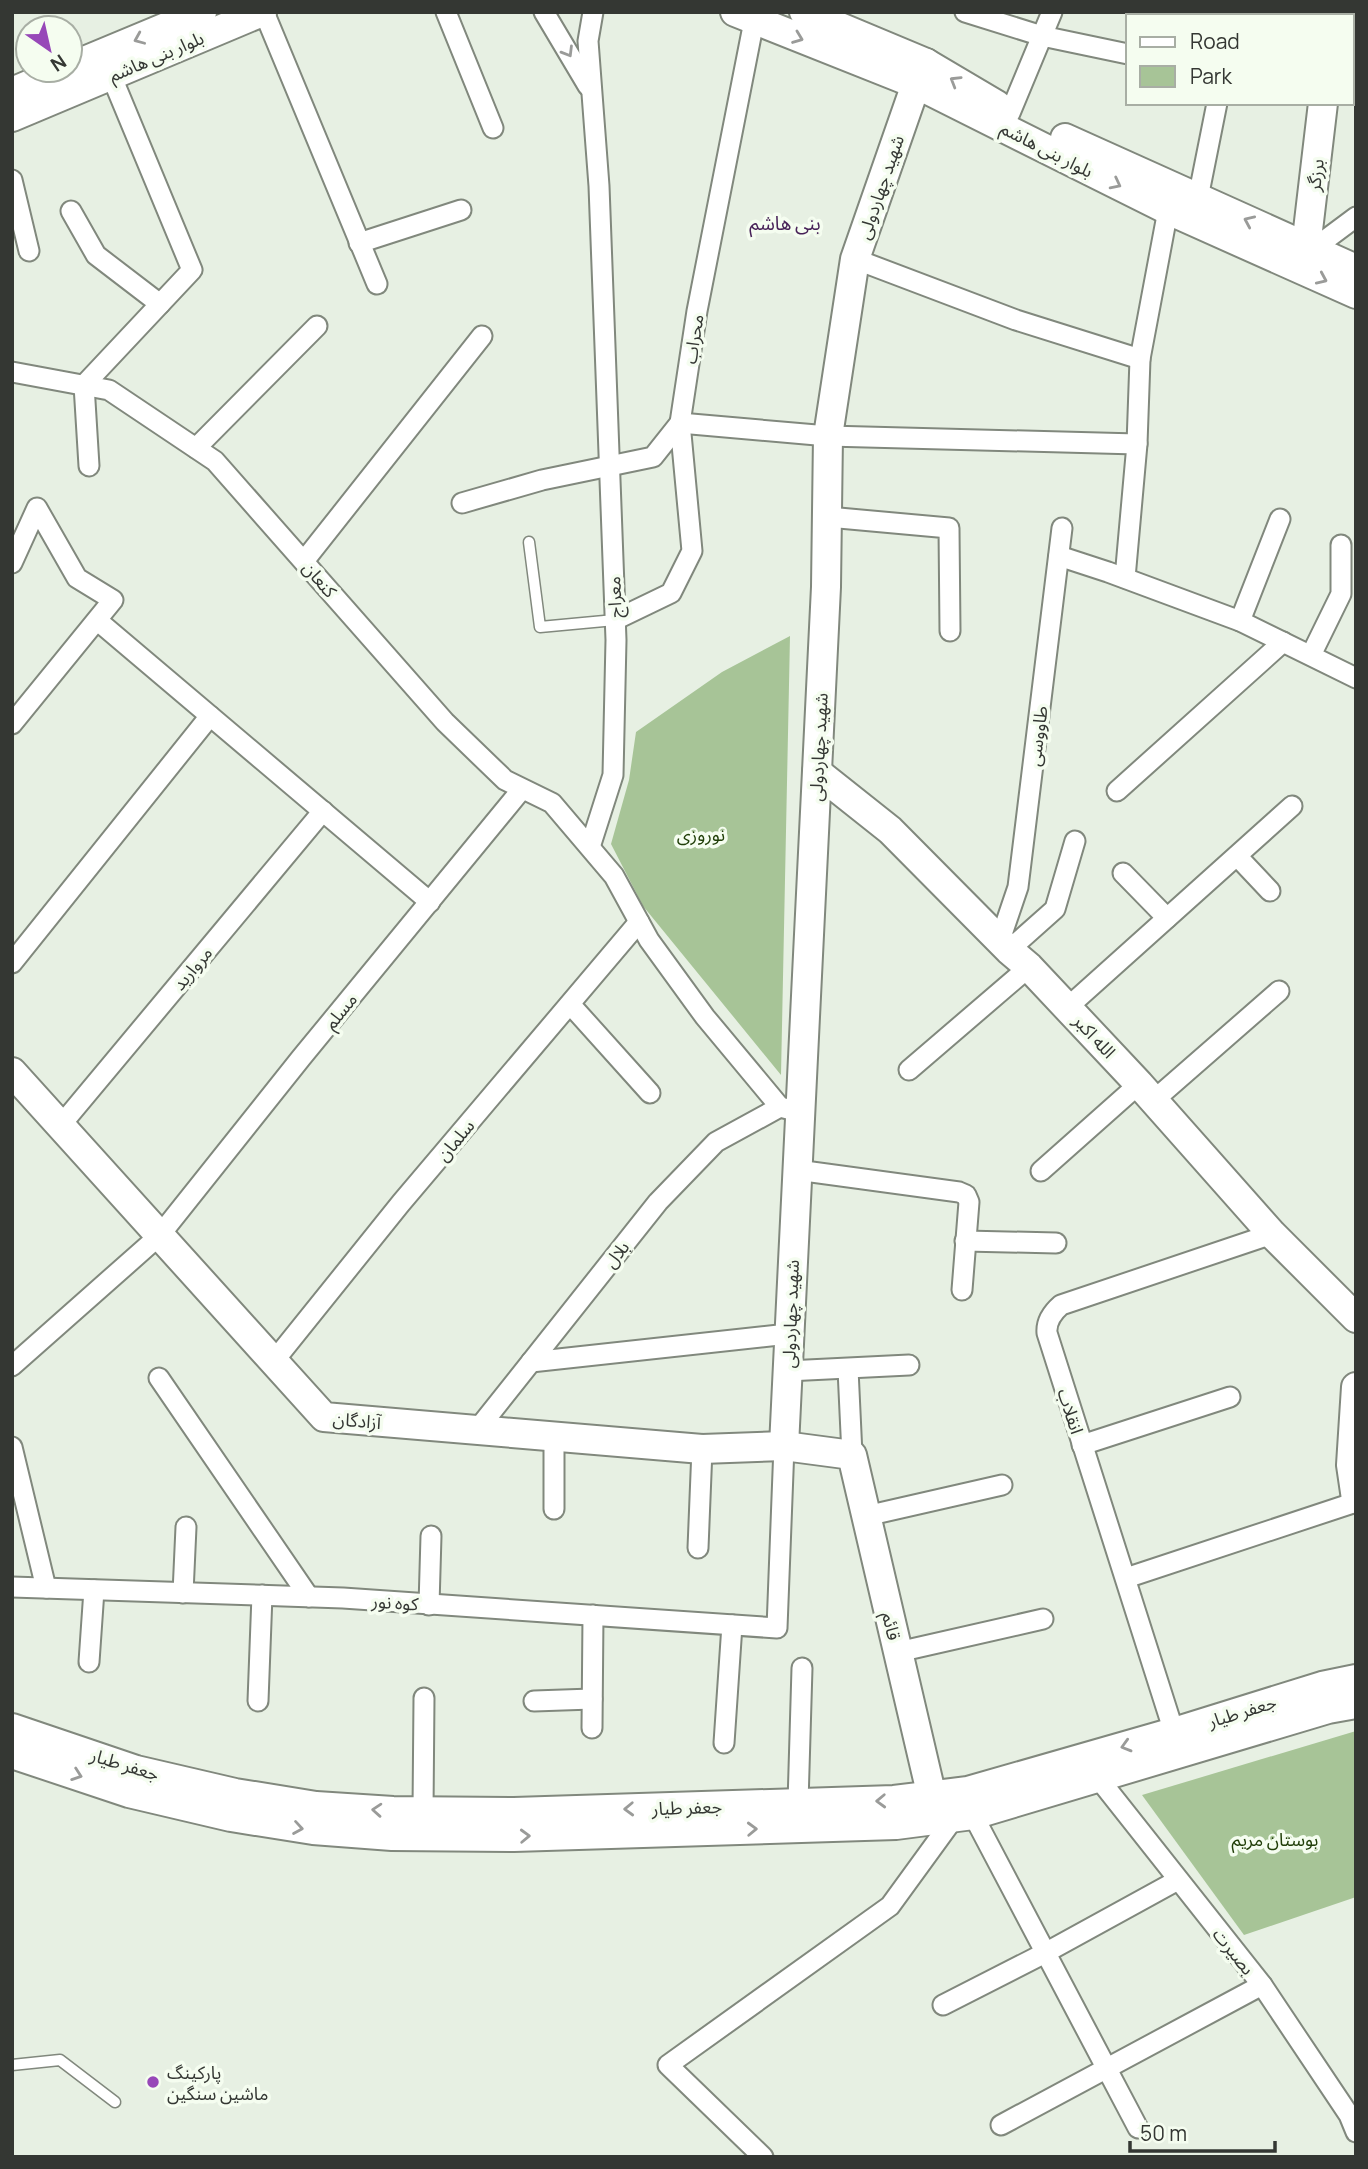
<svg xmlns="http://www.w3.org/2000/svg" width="1368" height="2169" font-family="Manrope,'Noto Sans Arabic',sans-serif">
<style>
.green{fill:#a7c497}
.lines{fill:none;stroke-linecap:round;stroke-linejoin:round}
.lane-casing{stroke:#81887d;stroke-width:13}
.street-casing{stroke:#81887d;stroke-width:23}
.secondary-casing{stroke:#81887d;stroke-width:32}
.lane{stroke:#fff;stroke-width:10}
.street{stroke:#fff;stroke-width:19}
.secondary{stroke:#fff;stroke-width:28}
.oneway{stroke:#9a9b99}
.poi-dot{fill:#9748b8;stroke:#f5fdf0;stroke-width:2.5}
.labels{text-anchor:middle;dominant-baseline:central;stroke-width:7;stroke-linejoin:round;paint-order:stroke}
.street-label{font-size:18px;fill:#343733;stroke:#f5fdf0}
.park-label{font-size:18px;fill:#213f09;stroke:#f5fdf0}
.poi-label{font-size:18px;fill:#343733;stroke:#f5fdf0;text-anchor:start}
.neighbourhood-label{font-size:19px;fill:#482258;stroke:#f5fdf0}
</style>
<rect width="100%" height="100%" fill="#e7f0e3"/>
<g class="green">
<polygon points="790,636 781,1075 643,906 611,844 629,780 636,732 722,672"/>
<polygon points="1356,1731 1356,1897 1244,1935 1142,1795"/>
</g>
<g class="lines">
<g class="lane-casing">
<g id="lane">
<polyline points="529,542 540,627 615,620"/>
<polyline points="12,2065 60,2060 115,2102"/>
</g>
</g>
<g class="street-casing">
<g id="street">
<polyline points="264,12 377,284"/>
<polyline points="446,12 493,128"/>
<polyline points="544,12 588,86"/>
<polyline points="965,12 1042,36 1128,54"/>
<polyline points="1352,38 1356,36"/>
<polyline points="1010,113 1052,12"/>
<polyline points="12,180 29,251"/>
<polyline points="1198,198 1217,103"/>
<polyline points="71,211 96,255 160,304"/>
<polyline points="359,243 461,210"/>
<polyline points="1313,249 1356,217"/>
<polyline points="855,259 1016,320 1140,359"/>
<polyline points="12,372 109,390 215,461 445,722 505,780 552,803 614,876 649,940 705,1017 780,1107 800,1112"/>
<polyline points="196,448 317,326"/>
<polyline points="89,466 84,385 192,270 111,75"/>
<polyline points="462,503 542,480 653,457 680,423 828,436 1137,444"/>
<polyline points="828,517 949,528 950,631"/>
<polyline points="1059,556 1108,572 1240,621 1356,678"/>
<polyline points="304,561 482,336"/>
<polyline points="12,563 37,508 77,578 113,600 12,724"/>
<polyline points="1125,578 1137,444 1140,359 1168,210"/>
<polyline points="615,620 671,593 692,551 680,423 697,311 754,21"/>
<polyline points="98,621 430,902"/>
<polyline points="1240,621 1280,519"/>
<polyline points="1315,647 1341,594 1341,545"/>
<polyline points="1117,791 1283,642"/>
<polyline points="590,847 613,775 616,640 599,186 588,41 593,12"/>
<polyline points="1237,856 1270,891"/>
<polyline points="1123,873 1167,918"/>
<polyline points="1000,940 1018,887 1062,528"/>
<polyline points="1009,950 1055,909 1075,841"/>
<polyline points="12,963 210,716"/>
<polyline points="570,1004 650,1093"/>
<polyline points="1068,1007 1292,806"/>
<polyline points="909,1070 1029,967"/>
<polyline points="1153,1101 1279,991"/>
<polyline points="61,1125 323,811"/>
<polyline points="797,1170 959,1192 966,1195 969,1202 962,1290"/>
<polyline points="1041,1171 1139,1084"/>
<polyline points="965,1241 1056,1243"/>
<polyline points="274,1361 401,1203 639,922"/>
<polyline points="531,1362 788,1334"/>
<polyline points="12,1366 160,1235 301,1058 522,789"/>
<polyline points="848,1369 852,1455"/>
<polyline points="787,1371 909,1365"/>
<polyline points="159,1378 309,1597"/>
<polyline points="477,1430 658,1202 716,1142 780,1107"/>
<polyline points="1082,1445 1230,1397"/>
<polyline points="12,1447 46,1588"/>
<polyline points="554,1509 554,1437"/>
<polyline points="866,1516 1002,1485"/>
<polyline points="698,1548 702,1449"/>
<polyline points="1126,1578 1356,1502"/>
<polyline points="12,1587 343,1598 777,1628 784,1446"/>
<polyline points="183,1593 186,1527"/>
<polyline points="429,1605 431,1536"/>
<polyline points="898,1652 1043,1619"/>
<polyline points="89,1662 94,1590"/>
<polyline points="258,1701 262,1595"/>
<polyline points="534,1701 592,1699"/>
<polyline points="592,1728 593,1615"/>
<path d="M1174 1732 1047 1333C1046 1322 1053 1312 1061 1305L1272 1234"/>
<polyline points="724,1743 732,1625"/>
<polyline points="1099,1779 1262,1985 1349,2115 1356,2132"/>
<polyline points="798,1803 802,1668"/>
<polyline points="423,1811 424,1698"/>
<polyline points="973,1815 1138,2128"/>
<polyline points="943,2005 1045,1953 1178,1880"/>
<polyline points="1001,2125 1262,1985"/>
<polyline points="763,2157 668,2065 890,1906 954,1818"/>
</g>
</g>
<g class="secondary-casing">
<g id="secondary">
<polyline points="735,12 916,84 1168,210 1356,294"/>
<polyline points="804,12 926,63 997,105"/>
<polyline points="1323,12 1323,16"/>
<polyline points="70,67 202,12"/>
<polyline points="12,92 64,70"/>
<polyline points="12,117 262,12"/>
<polyline points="1065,138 1356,269"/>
<polyline points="1306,247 1323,103"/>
<polyline points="817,772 890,830 1009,950 1029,967 1139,1084 1272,1234 1356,1318"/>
<polyline points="12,1072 324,1417 702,1449 784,1446 852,1455 932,1797"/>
<polyline points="1356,1387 1351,1465 1356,1499"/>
<polyline points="784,1446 826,587 828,436 855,259 916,84 926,63"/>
<polyline points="12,1728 136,1770 235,1793 316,1806 393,1811 514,1812 894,1800 968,1791 1174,1732 1322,1686 1356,1679"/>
<polyline points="12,1754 129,1793 231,1817 313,1830 392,1836 514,1837 896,1825 973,1815 1328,1709 1356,1704"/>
</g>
</g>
<use href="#lane" class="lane"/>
<use href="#street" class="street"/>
<use href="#secondary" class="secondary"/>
</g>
<defs><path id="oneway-chevron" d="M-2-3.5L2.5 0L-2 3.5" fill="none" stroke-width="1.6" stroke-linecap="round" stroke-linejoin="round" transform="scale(1.75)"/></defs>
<g class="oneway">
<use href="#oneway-chevron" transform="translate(798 38) rotate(21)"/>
<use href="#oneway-chevron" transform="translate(139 39) rotate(157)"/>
<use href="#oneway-chevron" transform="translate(568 52) rotate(59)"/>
<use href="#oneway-chevron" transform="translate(955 81) rotate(-149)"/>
<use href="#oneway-chevron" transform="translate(1116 184) rotate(27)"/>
<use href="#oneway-chevron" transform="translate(1249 221) rotate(-156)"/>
<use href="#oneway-chevron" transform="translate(1322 279) rotate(24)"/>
<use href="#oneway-chevron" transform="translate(1126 1746) rotate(164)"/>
<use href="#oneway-chevron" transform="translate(77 1775) rotate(19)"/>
<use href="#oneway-chevron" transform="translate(881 1801) rotate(178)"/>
<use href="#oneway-chevron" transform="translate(629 1809) rotate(178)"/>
<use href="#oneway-chevron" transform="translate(377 1810) rotate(-176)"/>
<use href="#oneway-chevron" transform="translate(298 1828) rotate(9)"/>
<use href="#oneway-chevron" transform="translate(752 1829) rotate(-2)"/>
<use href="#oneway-chevron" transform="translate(525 1836) rotate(-2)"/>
</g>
<circle class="poi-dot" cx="153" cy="2082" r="7"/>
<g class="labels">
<g class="street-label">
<text transform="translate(156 56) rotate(-23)">بلوار بنی هاشم</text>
<text transform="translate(1047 149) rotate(27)">بلوار بنی هاشم</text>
<text transform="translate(1315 175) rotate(-83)">برزگر</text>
<text transform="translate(880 187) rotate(-71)">شهید چهاردولی</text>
<text transform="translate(693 339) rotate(-81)">محراب</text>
<text transform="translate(320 579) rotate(49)">کنعان</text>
<text transform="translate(614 597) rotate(-92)">معراج</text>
<text transform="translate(1037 736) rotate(-83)">طاووسی</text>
<text transform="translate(818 747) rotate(-87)">شهید چهاردولی</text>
<text transform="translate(192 968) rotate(-50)">مروارید</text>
<text transform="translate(340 1011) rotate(-51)">مسلم</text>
<text transform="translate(1095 1036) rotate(47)">الله اکبر</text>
<text transform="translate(455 1140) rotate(-50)">سلمان</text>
<text transform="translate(616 1254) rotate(-52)">بلال</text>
<text transform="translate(790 1314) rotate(-88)">شهید چهاردولی</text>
<text transform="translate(1071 1411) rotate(72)">انقلاب</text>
<text transform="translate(357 1420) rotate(5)">آزادگان</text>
<text transform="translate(395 1602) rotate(4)">کوه نور</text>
<text transform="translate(892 1626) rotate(77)">قائم</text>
<text transform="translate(1242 1711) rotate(-17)">جعفر طیار</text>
<text transform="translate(125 1764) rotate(17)">جعفر طیار</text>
<text transform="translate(687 1807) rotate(-2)">جعفر طیار</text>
<text transform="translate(1234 1951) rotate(51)">بصیرت</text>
</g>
<g class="park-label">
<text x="701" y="834">نوروزی</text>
<text x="1275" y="1839">بوستان مریم</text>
</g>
<g class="poi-label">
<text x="167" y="2072">پارکینگ<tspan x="167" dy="21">ماشین سنگین</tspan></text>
</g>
<g class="neighbourhood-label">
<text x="785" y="223">بنی هاشم</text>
</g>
</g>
<rect width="1368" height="2169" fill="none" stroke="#343733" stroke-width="28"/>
<rect x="1126" y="14" width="228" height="91" fill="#f5fdf0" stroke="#a8aea4" stroke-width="2"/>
<rect x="1140" y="37" width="35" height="10" fill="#ffffff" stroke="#a8aea4" stroke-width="2"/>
<text x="1190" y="49" font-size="21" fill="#343733">Road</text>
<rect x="1140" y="66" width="35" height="21" fill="#a7c497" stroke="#a8aea4" stroke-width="2"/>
<text x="1190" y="84" font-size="21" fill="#343733">Park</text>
<g transform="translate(49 49) rotate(146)"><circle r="33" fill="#f5fdf0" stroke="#a8aea4" stroke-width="2"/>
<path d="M0-5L12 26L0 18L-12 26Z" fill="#9748b8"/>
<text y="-10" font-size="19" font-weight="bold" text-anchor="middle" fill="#343733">N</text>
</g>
<path d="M1130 2141v10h145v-10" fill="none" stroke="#343733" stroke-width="3.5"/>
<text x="1140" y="2141" font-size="21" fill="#343733" stroke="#f5fdf0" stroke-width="5" paint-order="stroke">50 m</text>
</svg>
